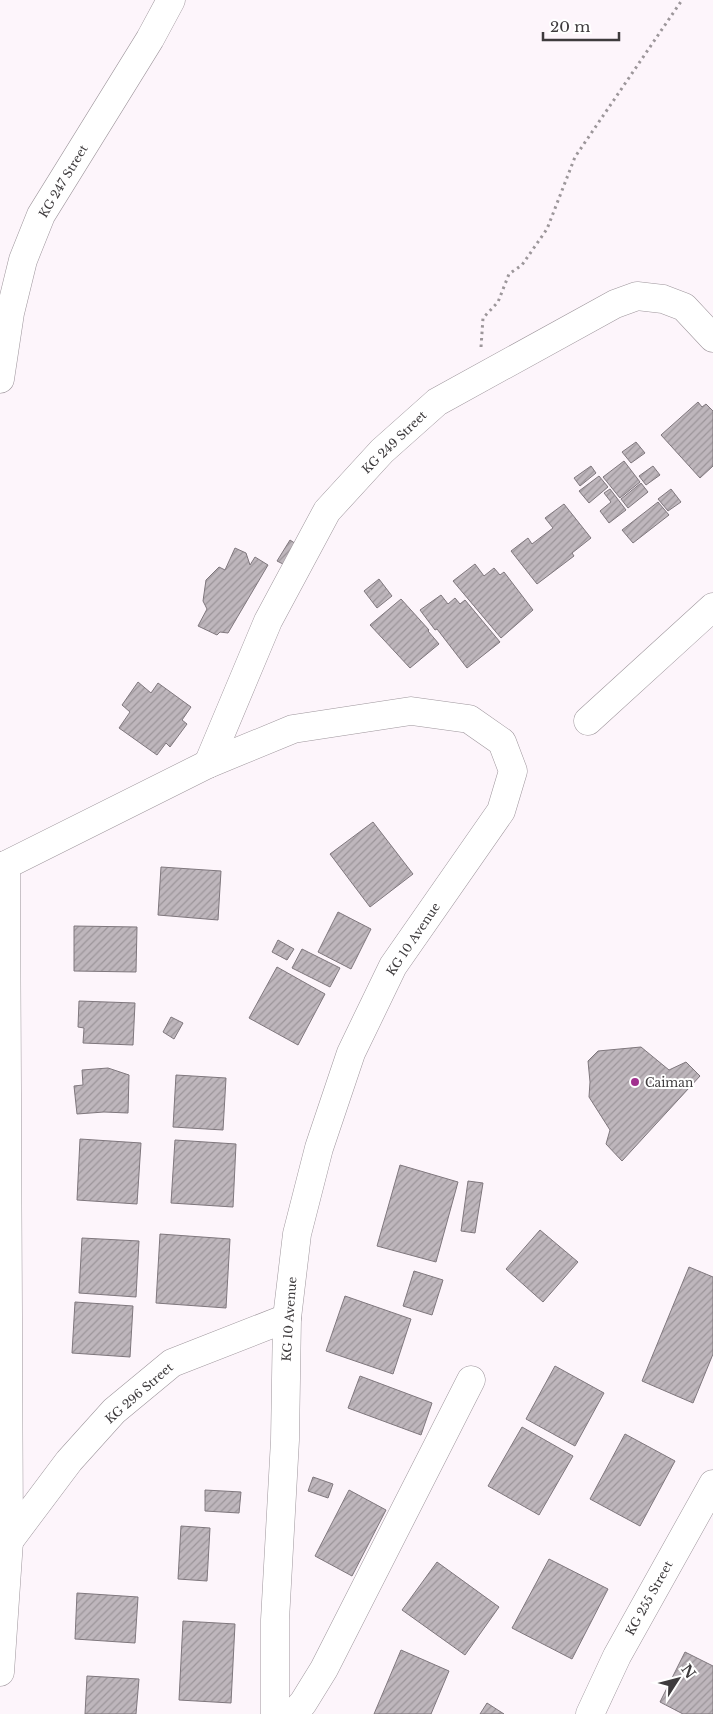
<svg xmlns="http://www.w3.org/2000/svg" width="713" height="1714" font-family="'Libre Baskerville',serif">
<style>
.building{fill:url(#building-hatch);stroke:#7f777d}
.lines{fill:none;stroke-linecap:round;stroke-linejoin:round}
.street-casing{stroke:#9e969c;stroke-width:29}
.secondary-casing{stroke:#9e969c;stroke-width:29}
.path{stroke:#9c969a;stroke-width:3;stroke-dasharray:2.5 4;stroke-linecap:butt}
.street{stroke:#fff;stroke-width:28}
.secondary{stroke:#fff;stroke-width:28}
.poi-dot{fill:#a1308e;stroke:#fff;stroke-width:2}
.labels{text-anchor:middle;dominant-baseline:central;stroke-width:4;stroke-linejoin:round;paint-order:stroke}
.street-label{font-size:12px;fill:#3e3b3d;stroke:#fff}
.poi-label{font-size:12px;fill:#3e3b3d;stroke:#fff;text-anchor:start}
</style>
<defs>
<pattern id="building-hatch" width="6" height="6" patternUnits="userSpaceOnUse" patternTransform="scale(1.25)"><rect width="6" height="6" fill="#beb6bc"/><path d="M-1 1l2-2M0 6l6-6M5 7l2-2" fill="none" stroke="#9c959a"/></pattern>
</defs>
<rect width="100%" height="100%" fill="#fdf5fb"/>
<g class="building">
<polygon points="698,402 702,407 706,404 713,411 713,466 700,478 661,435"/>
<polygon points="636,442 645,453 631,463 622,452"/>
<polygon points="624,461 640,482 620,498 603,477"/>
<polygon points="591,466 596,473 580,486 574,478"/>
<polygon points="653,466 660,475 646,485 639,476"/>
<polygon points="599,476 608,487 589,503 579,491"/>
<polygon points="641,483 648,492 628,508 621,499"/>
<polygon points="610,489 626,510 609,523 600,511 611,502 604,493"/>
<polygon points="671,489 681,502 668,511 658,499"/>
<polygon points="658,502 669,515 633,543 622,530"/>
<polygon points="564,504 591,538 572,553 574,556 537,584 511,551 528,538 532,544 553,528 545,518"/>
<polygon points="290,540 299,546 287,566 277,561"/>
<polygon points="235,548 246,553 250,565 255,557 268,565 228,633 220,632 217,635 198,626 207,609 203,601 206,580 219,567 225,570"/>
<polygon points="475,564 484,576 494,568 500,575 504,572 533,610 501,638 453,581"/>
<polygon points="379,579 392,596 377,608 364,591"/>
<polygon points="441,595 448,604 455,598 460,604 465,600 500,642 467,668 437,629 435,630 420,610"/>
<polygon points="401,599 429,630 428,631 439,644 410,668 370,625"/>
<polygon points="138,682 151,693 158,683 191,707 182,720 187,724 170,747 166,743 157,755 119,728 130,712 122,705"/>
<polygon points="373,822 413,874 370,907 330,854"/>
<polygon points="161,867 221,871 218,920 158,915"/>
<polygon points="338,912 371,929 351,969 318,952"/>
<polygon points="74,926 137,927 136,972 74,971"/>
<polygon points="278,940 294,949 287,960 272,952"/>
<polygon points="302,949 340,968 330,987 292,968"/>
<polygon points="277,967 325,994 298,1045 249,1018"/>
<polygon points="79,1001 135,1003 133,1045 83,1043 84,1028 78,1027"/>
<polygon points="171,1017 183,1023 174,1039 163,1032"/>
<polygon points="641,1047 669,1070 686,1062 700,1076 622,1161 606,1144 610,1130 589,1097 590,1082 588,1061 598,1051"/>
<polygon points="108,1068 129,1075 128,1113 104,1112 77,1114 74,1086 83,1085 82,1070"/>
<polygon points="176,1075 226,1078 223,1130 173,1127"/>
<polygon points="80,1139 141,1143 137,1204 77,1200"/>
<polygon points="175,1140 236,1144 233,1207 171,1203"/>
<polygon points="400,1165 458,1182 436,1262 377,1246"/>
<polygon points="468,1181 483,1183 475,1233 461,1231"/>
<polygon points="540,1230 578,1262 543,1302 506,1269"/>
<polygon points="160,1234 230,1239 226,1308 156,1303"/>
<polygon points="82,1238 139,1241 136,1297 79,1293"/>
<polygon points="689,1267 713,1277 713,1354 693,1403 642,1381"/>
<polygon points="414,1271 443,1280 432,1315 403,1306"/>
<polygon points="345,1296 411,1319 393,1374 326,1351"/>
<polygon points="75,1302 133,1306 130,1357 72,1353"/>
<polygon points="555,1366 604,1393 575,1446 526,1419"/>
<polygon points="360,1376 432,1403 421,1435 348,1408"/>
<polygon points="522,1427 573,1456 539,1515 488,1486"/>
<polygon points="625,1434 675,1461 640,1526 590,1499"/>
<polygon points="313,1477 333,1484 328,1498 308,1491"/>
<polygon points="205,1490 241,1492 239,1513 205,1511"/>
<polygon points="349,1490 386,1510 352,1576 315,1556"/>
<polygon points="181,1526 210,1528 207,1581 178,1579"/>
<polygon points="549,1559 608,1589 572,1659 512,1628"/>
<polygon points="437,1562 499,1607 465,1655 402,1610"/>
<polygon points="77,1593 138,1597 135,1643 75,1639"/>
<polygon points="183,1621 235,1624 231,1703 179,1700"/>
<polygon points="401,1650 449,1671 431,1714 374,1714"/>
<polygon points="685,1652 713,1666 713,1714 683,1714 660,1702"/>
<polygon points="87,1676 139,1679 136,1714 85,1714"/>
<polygon points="487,1703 504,1714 480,1714"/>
</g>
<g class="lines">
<g class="street-casing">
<g id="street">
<polyline points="0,379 10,313 23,260 41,215 150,39 171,0"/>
<polyline points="588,721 713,607"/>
<polyline points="208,764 268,621 327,511 382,451 437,402 615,304 637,296 663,299 684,307 713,338"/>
<polyline points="9,1541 69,1461 114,1411 172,1363 287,1318"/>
<polyline points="0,1672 9,1541 6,865"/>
<polyline points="293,1714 303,1703 324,1669 471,1380"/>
<polyline points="590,1714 617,1656 713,1484"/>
</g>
</g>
<g class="secondary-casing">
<polyline id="secondary" points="0,868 208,764 293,729 411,711 469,719 502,742 513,771 501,811 393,966 351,1053 319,1148 297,1234 287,1318 285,1440 275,1620 275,1714"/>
</g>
<polyline class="path" points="481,347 483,318 498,302 509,274 522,265 547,229 575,157 682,0"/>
<use href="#street" class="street"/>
<use href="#secondary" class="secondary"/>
</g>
<circle class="poi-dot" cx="635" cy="1082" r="5"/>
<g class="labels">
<g class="street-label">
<text transform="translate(63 181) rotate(-59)">KG 247 Street</text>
<text transform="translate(394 442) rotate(-44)">KG 249 Street</text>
<text transform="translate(413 939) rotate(-56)">KG 10 Avenue</text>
<text transform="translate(289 1319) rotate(-86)">KG 10 Avenue</text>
<text transform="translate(139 1393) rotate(-41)">KG 296 Street</text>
<text transform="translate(649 1598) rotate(-61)">KG 255 Street</text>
</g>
<g class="poi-label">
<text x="645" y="1082">Caiman</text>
</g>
</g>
<g transform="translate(678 1679) rotate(54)" stroke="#ffffff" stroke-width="4" paint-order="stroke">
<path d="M0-4L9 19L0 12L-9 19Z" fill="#3e3b3d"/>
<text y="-8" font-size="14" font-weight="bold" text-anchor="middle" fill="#3e3b3d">N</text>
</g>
<path d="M543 32v8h76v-8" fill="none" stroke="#3e3b3d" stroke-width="2.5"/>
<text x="550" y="32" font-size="15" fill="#3e3b3d" stroke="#ffffff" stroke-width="4" paint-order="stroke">20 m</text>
</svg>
